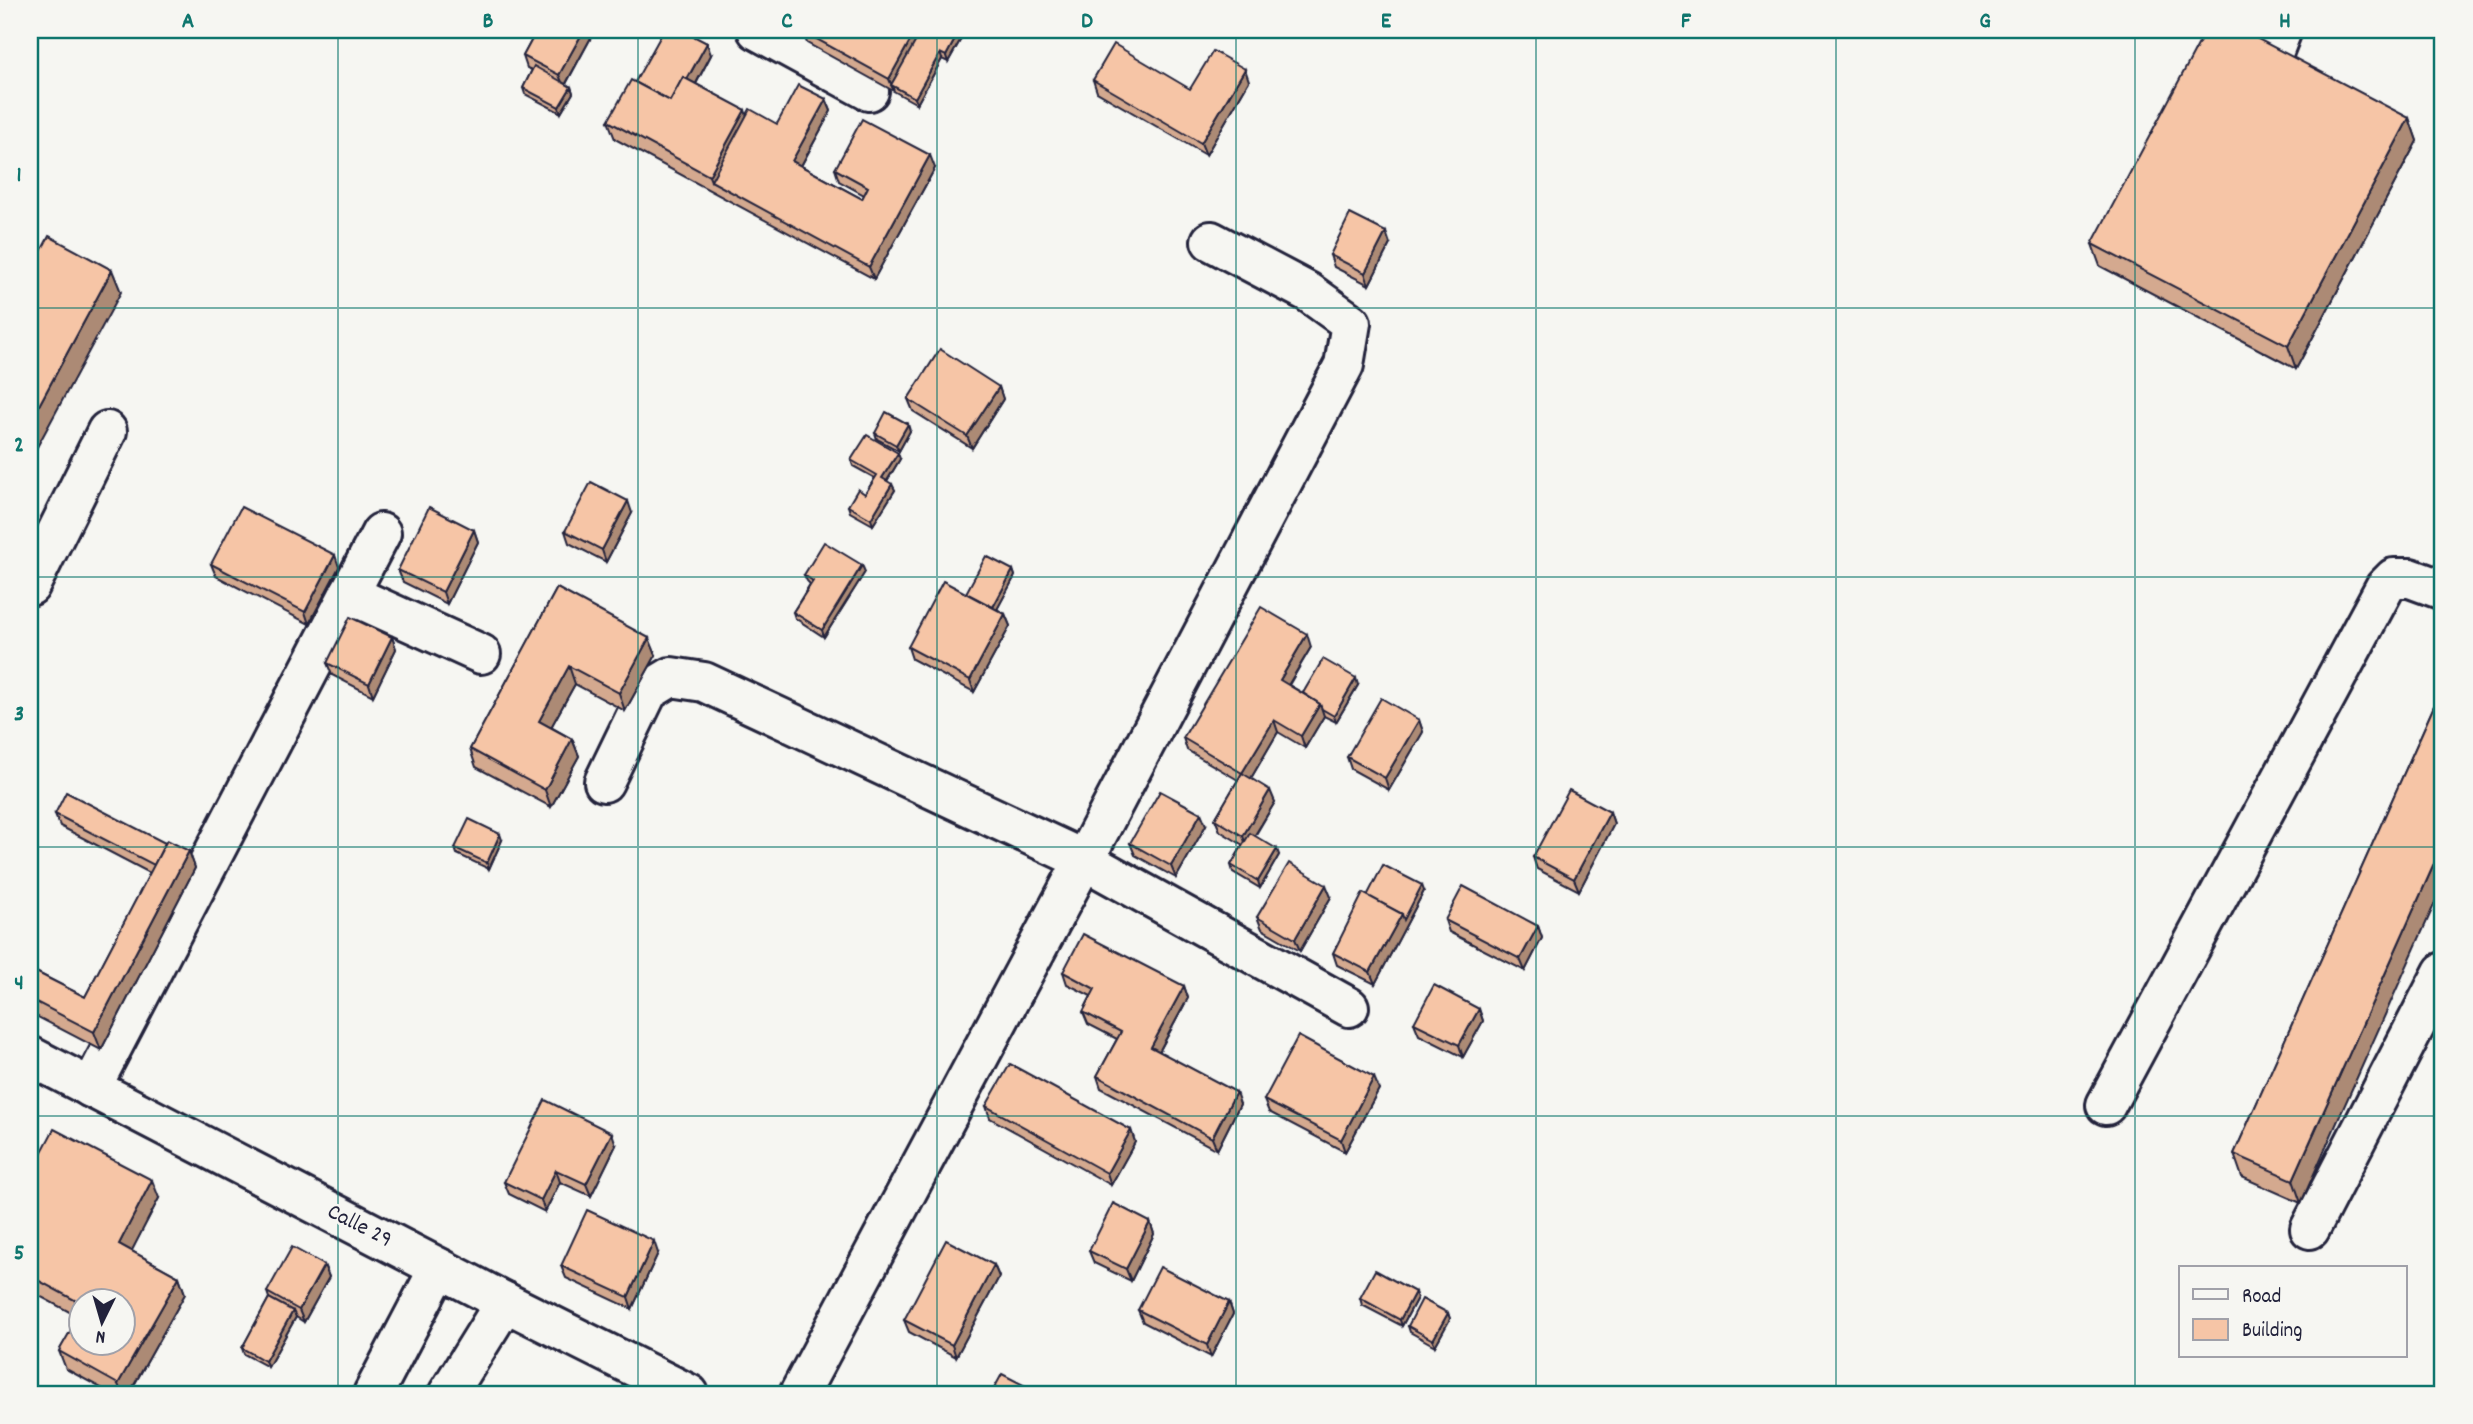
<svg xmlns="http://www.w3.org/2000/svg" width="2473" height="1424" font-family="Dekko,sans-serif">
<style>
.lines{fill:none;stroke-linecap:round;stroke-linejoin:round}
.minor-casing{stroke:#22223b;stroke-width:44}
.minor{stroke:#f6f6f2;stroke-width:38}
.wall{fill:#d4a98f;stroke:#22223b;stroke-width:2;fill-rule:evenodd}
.shaded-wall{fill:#ac8a74;stroke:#22223b;stroke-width:2}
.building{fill:#f6c5a6;stroke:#22223b;stroke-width:2}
.grid{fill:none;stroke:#0f766e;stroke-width:2;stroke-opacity:0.55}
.labels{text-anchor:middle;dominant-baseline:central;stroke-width:5;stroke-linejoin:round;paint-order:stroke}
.street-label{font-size:23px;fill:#22223b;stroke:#f6f6f2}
.neatline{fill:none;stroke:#0f766e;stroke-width:2.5}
.grid-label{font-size:23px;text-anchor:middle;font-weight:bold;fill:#0f766e}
</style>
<rect width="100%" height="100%" fill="#f6f6f2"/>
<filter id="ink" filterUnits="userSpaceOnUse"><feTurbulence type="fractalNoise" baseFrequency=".0143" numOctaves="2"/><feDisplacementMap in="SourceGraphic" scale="14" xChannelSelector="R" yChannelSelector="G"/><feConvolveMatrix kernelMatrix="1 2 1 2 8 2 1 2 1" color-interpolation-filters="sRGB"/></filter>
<g filter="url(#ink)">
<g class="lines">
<g class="minor-casing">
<g id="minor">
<polyline points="757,30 869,91"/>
<polyline points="2261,97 2263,79 2282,30"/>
<polyline points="30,586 107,431"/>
<polyline points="349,594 481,654"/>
<polyline points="604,782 648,691 671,677 704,682 1084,860 1349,1007"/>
<polyline points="30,1056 505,1302 689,1394"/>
<polyline points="91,1088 381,533"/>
<polyline points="2106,1105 2385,587 2394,578 2410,578 2443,590"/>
<polyline points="2310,1229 2443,972"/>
<polyline points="373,1394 439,1268"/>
<polyline points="448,1394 505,1302"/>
<polyline points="799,1394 1084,860 1344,365 1351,323 1308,292 1211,241"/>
</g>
</g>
<use href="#minor" class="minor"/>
</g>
<g class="wall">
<polygon points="537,30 593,30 594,32 566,84 571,87 573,93 561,113 525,94 523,88 532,70 527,68 523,56"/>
<polygon points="966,30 948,62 942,59 917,104 807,43 802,31"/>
<polygon points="711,55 696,84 747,115 777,124 826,99 831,111 801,166 862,199 864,195 839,181 835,169 935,168 874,279 615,139 608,121"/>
<polygon points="1093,80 1190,89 1249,81 1206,155 1097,92"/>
<polygon points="2409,118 2417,141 2296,369 2100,266 2092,244"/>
<polygon points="1390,244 1369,285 1334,267 1330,255"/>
<polygon points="999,387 1003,399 972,448 913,411 908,399"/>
<polygon points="910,431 899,451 877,439 875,433"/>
<polygon points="900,459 887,481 895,490 873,525 850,512 848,506 865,494 875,478 853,466 851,460"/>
<polygon points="632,513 606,562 569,543 565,531"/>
<polygon points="474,530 478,542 447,604 403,582 398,570"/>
<polygon points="211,564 339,567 309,624 216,576"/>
<polygon points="1013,570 1015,576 997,609 1005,614 1010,626 974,692 912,659 908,647 966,593"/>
<polygon points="865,572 824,637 795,618 793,612 810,584 807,581 804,575"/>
<polygon points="557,588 656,655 625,711 575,684 551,727 572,739 579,756 551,807 476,767 470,749"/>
<polygon points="392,637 396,649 373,696 332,675 327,663"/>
<polygon points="1311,647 1289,685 1303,693 1358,685 1336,722 1324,716 1305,748 1278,732 1251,778 1275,802 1255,836 1279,855 1260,888 1233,872 1231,865 1243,845 1220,831 1215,819 1238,780 1187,750 1183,738"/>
<polygon points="2438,697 2301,1203 2242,1177 2234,1154"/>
<polygon points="1419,720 1423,732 1389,790 1351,769 1347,757"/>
<polygon points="1610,812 1614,824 1579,891 1537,869 1533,857"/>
<polygon points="55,814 165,843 189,851 195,868 101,1050 30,1013 30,969 85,997 150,873 60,826"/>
<polygon points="1206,825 1176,878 1135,855 1130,843"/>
<polygon points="502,840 489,869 457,854 455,848"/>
<polygon points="1424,891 1375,984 1337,965 1333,953 1367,896"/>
<polygon points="1331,897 1300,951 1262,929 1257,917"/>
<polygon points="1445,920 1538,926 1542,938 1525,971 1449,932"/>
<polygon points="1063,972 1184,986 1188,998 1159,1052 1240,1104 1217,1150 1101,1088 1097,1076 1117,1039 1088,1024 1083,1012 1091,996 1067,984"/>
<polygon points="1479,1009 1483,1021 1463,1057 1419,1035 1414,1023"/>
<polygon points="1379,1089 1345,1152 1269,1112 1264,1100"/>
<polygon points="986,1106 1131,1130 1135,1142 1111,1185 990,1118"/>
<polygon points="616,1145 591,1196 560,1182 545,1212 509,1194 504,1182"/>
<path d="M30 1174 159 1198 131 1251 179 1277 185 1294 129 1394H112L66 1369 59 1351 79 1317 30 1291ZM80 1301 122 1343H80Z"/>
<polygon points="1150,1222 1154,1234 1131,1281 1094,1263 1089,1251"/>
<polygon points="658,1253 632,1309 566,1278 561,1266"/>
<polygon points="324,1265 329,1277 304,1322 296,1317 268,1367 244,1354 242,1348 269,1298 267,1292"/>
<polygon points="994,1265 999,1277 956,1357 909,1332 904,1320"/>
<polygon points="1360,1298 1417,1298 1402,1326 1362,1305"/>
<polygon points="1229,1302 1233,1314 1211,1357 1143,1322 1138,1310"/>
<polygon points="1448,1313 1450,1319 1435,1346 1410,1332 1408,1326"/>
</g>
<g class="shaded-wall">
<polygon points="584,30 593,30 594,32 564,87 559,75"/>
<polygon points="916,30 927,30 891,85 894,91 889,79"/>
<polygon points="960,30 966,30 948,62 946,56"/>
<polygon points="707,43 711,55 677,119 672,107"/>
<polygon points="940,53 942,59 917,104 915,98"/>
<polygon points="1245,69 1249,81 1206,155 1201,143"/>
<polygon points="571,87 573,93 561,113 559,107"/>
<polygon points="826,99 831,111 797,173 792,161"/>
<polygon points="745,110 751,128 711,181 709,176"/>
<polygon points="2409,118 2417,141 2296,369 2288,346"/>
<polygon points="930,155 935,168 874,279 869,267"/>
<polygon points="1386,232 1390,244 1369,285 1365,273"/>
<polygon points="112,270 121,292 30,460 30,422"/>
<polygon points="999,387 1003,399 972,448 967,436"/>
<polygon points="908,424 910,431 899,451 896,445"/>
<polygon points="898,453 900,459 885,484 882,478"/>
<polygon points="892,484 895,490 873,525 871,519"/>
<polygon points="628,501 632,513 606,562 602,550"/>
<polygon points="474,530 478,542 447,604 443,592"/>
<polygon points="335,555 339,567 309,624 305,612"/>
<polygon points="862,565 865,572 824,637 822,630"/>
<polygon points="1013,570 1015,576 993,617 991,611"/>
<polygon points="1005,614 1010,626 974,692 970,680"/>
<polygon points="1307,634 1311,647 1284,692 1280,680"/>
<polygon points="392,637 396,649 373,696 369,684"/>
<polygon points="649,638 656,655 625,711 619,693"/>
<polygon points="569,666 575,684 545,738 539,721"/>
<polygon points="1356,678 1358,685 1336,722 1334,716"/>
<polygon points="1320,704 1324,716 1305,748 1301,736"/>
<polygon points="1274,720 1278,732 1247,785 1242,773"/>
<polygon points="1419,720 1423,732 1389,790 1385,778"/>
<polygon points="572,739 579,756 551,807 545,790"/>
<polygon points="1270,790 1275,802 1247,848 1243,836"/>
<polygon points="1610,812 1614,824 1579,891 1574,879"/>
<polygon points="1201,813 1206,825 1176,878 1171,866"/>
<polygon points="500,834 502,840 489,869 487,863"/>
<polygon points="2443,844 2443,885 2301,1203 2293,1180"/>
<polygon points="1277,849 1279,855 1260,888 1258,881"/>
<polygon points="189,851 195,868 101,1050 94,1032"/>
<polygon points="1326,885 1331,897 1300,951 1295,939"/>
<polygon points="1422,885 1424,891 1375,984 1370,972 1402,914"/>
<polygon points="1538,926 1542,938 1525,971 1520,959"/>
<polygon points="1184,986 1188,998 1155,1059 1151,1047"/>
<polygon points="1479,1009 1483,1021 1463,1057 1459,1045"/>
<polygon points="1374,1077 1379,1089 1345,1152 1341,1140"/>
<polygon points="1236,1092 1240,1104 1217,1150 1212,1138"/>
<polygon points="1131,1130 1135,1142 1111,1185 1107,1173"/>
<polygon points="612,1133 616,1145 591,1196 586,1184"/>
<polygon points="556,1170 560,1182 545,1212 541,1200"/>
<polygon points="152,1180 159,1198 126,1262 119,1244"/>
<polygon points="1150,1222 1154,1234 1131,1281 1126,1269"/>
<polygon points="654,1241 658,1253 632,1309 628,1297"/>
<polygon points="324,1265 329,1277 304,1322 299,1310"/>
<polygon points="994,1265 999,1277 956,1357 952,1345"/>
<polygon points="179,1277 185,1294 129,1394 122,1394 118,1384"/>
<polygon points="1415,1292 1417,1298 1402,1326 1400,1320"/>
<polygon points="1229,1302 1233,1314 1211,1357 1207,1345"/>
<polygon points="293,1311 296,1317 268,1367 265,1361"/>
<polygon points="1448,1313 1450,1319 1435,1346 1433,1340"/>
</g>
<g class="building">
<polygon points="537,30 584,30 559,75 523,56"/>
<polygon points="664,30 682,30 707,43 687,79 683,77 670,101 635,82"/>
<polygon points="803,30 916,30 889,79 802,31"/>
<polygon points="922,30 960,30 946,56 940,53 915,98 891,85"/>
<polygon points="2206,30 2241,30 2409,118 2288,346 2092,244"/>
<polygon points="1114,44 1190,89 1213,51 1245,69 1201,143 1093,80"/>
<polygon points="534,66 571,87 559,107 523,88"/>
<polygon points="683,77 745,110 709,176 608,121 631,80 670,101"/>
<polygon points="798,85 826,99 792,161 862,199 868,187 835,169 862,119 930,155 869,267 711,181 750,109 777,124"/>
<polygon points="1350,214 1386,232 1365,273 1330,255"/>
<polygon points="49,236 112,270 30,422 30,272"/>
<polygon points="940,349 999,387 967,436 908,399"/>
<polygon points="886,412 908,424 896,445 875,433"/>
<polygon points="867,435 898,453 882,478 892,484 871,519 848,506 858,489 865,494 877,475 851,460"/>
<polygon points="591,482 628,501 602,550 565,531"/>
<polygon points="241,507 335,555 305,612 211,564"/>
<polygon points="429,507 474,530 443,592 398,570"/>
<polygon points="824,542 862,565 822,630 793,612 813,581 804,575"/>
<polygon points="986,556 1013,570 993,607 966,593"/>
<polygon points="943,581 1005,614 970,680 908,647"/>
<polygon points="557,588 649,638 619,693 569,666 539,721 572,739 545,790 470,749"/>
<polygon points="1261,607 1307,634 1280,680 1320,704 1301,736 1274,720 1242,773 1183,738"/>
<polygon points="350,617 392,637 369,684 327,663"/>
<polygon points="1323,659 1356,678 1334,716 1322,709 1320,704 1303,693"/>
<polygon points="2438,697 2443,699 2443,844 2293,1180 2234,1154"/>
<polygon points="1381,698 1419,720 1385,778 1347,757"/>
<polygon points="1242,773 1270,790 1243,836 1215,819"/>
<polygon points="1569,790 1610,812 1574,879 1533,857"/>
<polygon points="1160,791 1201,813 1171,866 1130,843"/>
<polygon points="66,792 165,843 154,865 55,814"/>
<polygon points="469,819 500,834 487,863 455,848"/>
<polygon points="1250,833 1277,849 1258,881 1231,865"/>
<polygon points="167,840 189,851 94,1032 30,999 30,969 85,997"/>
<polygon points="1289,863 1326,885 1295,939 1257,917"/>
<polygon points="1383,865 1422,885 1404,920 1402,914 1367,896"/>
<polygon points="1463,886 1538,926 1520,959 1445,920"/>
<polygon points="1363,893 1402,914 1370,972 1333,953"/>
<polygon points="1083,934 1184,986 1151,1047 1236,1092 1212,1138 1097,1076 1121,1032 1083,1012 1095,989 1063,972"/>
<polygon points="1434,985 1479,1009 1459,1045 1414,1023"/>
<polygon points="1298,1036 1374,1077 1341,1140 1264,1100"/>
<polygon points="1010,1064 1131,1130 1107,1173 986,1106"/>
<polygon points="545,1100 612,1133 586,1184 556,1170 541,1200 504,1182"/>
<polygon points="54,1129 152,1180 119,1244 179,1277 118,1384 59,1351 80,1314 80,1343 122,1343 122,1301 80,1301 80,1303 30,1276 30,1174"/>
<polygon points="1113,1203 1150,1222 1126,1269 1089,1251"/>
<polygon points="587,1210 654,1241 628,1297 561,1266"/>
<polygon points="946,1240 994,1265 952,1345 904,1320"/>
<polygon points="292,1247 324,1265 299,1310 267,1292"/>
<polygon points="1160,1267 1229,1302 1207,1345 1138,1310"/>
<polygon points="1375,1270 1415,1292 1400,1320 1360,1298"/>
<polygon points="269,1298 293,1311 265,1361 242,1348"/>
<polygon points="1422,1299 1448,1313 1433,1340 1408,1326"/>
<polygon points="1002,1374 1041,1394 991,1394"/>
</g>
</g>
<path class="grid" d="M338 30V1394M638 30V1394M937 30V1394M1236 30V1394M1536 30V1394M1836 30V1394M2135 30V1394M30 308H2443M30 577H2443M30 847H2443M30 1116H2443"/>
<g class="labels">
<g class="street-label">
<text transform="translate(359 1227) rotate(27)">Calle 29</text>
</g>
</g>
<rect width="2473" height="1424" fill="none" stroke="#f6f6f2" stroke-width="77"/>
<rect x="2179" y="1266" width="228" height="91" fill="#f6f6f2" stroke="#a1a1a9" stroke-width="2"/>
<rect x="2193" y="1289" width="35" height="10" fill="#f6f6f2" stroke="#a1a1a9" stroke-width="2"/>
<text x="2242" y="1302" font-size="21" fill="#22223b">Road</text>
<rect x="2193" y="1319" width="35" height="21" fill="#f6c5a6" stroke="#a1a1a9" stroke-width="2"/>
<text x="2242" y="1336" font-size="21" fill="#22223b">Building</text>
<g transform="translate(102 1322) rotate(185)"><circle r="33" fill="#f6f6f2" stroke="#a1a1a9" stroke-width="2"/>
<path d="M0-5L12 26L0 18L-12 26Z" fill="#22223b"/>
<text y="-10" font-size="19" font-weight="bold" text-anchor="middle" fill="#22223b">N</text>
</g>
<rect x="38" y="38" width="2396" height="1348" class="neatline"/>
<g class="grid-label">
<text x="188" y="27">A</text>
<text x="488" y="27">B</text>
<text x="787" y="27">C</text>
<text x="1087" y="27">D</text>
<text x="1386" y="27">E</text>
<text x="1686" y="27">F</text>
<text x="1985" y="27">G</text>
<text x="2285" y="27">H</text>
<text x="19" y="181">1</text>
<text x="19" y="451">2</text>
<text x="19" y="720">3</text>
<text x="19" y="989">4</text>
<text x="19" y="1259">5</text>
</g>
</svg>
